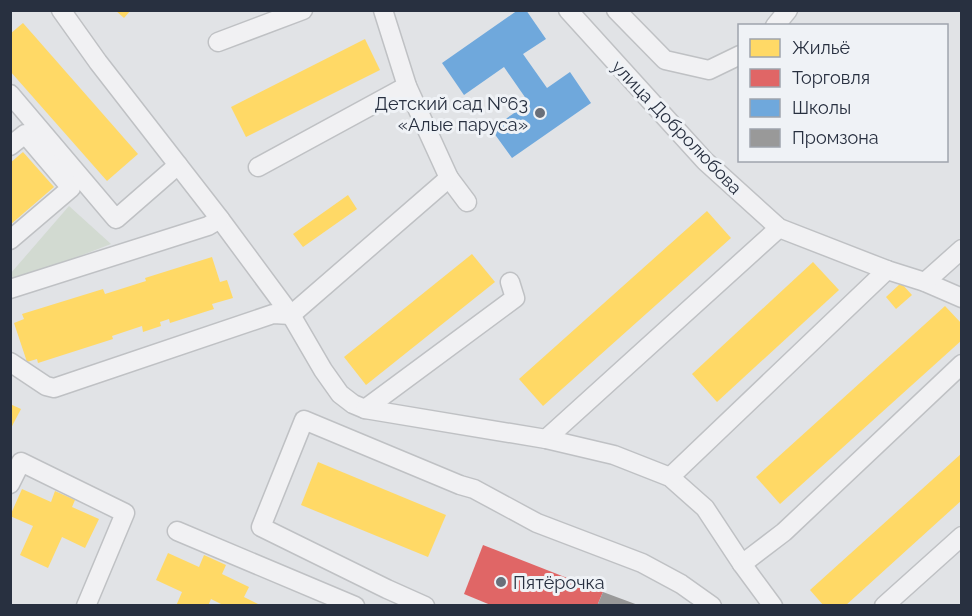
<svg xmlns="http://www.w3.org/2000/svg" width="972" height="616" font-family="Raleway,sans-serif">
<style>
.green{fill:#d2dad1}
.homes{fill:#ffd966}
.shops{fill:#e06666}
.schools{fill:#6fa8dc}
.industry{fill:#999}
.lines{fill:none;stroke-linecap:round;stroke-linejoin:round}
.minor-casing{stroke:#bfc1c4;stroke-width:21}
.minor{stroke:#f1f1f3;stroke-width:18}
.poi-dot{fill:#696f7a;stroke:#eff2f6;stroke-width:2}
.labels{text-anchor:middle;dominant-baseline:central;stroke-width:6;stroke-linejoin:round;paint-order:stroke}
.poi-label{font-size:18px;fill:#283040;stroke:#eff2f6;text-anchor:end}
.street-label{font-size:18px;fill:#283040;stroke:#eff2f6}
</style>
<rect width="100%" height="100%" fill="#e1e3e6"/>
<polygon class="green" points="69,206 111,244 12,282 11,280 11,273"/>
<g class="homes">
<polygon points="115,10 131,10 124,18"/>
<polygon points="23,23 138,154 107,181 10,71 10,34"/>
<polygon points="365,39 380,70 246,137 231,107"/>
<polygon points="23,152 54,187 10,225 10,163"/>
<polygon points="348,195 357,209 303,247 293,234"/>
<polygon points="707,211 731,238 543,406 519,379"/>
<polygon points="472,254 495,282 366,385 344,357"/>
<polygon points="212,257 220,282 227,280 233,298 212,304 214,309 170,323 169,319 160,322 161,326 143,332 142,326 112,336 113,339 38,363 37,359 27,362 14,323 24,319 22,314 103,289 105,294 146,281 145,278"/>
<polygon points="813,262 839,290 717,402 692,374"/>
<polygon points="901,283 912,295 896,309 886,297"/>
<polygon points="945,306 962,324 962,340 780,504 756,477"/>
<polygon points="10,404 21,409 10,430"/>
<polygon points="962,453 962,500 845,606 824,606 810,590"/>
<polygon points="318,462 446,515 428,557 301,505"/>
<polygon points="22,489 51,502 55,491 75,500 72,507 99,519 85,548 62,537 48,568 20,555 33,526 10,516"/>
<polygon points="168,553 199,567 204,555 226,565 222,574 249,587 244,597 262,606 225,606 211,599 208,606 176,606 182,592 156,580"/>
</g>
<polygon class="shops" points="483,545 603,592 597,606 493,606 464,594"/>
<polygon class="schools" points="518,10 526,10 546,39 523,54 547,88 570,72 591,103 512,158 491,129 529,103 504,67 464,95 442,63"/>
<polygon class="industry" points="603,592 638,605 638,606 597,606"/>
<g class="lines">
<g class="minor-casing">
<g id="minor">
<polyline points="61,10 98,62 220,219 291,315 323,370 340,394 353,404 365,409 546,439 614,455 670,477 705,508 742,564 773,606"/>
<polyline points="568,10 705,161 779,228 887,270 925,282 962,298"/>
<polyline points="616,10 665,60 709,70 740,55"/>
<polyline points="775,26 788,10"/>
<polyline points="218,42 303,10"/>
<polyline points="10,94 116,219 178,165"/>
<polyline points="10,146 25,134 71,188 10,240"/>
<polyline points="258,167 407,86"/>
<polyline points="449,178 467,202"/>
<polyline points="925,282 962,249"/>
<polyline points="10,289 208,226 220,219"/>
<polyline points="10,362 46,386 54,388 273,314 291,315 449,178 407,86 383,10"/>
<polyline points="365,409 515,298 510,282"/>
<polyline points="546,439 779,228"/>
<polyline points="670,477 887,270"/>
<polyline points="10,484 21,462 125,513 86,606"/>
<polyline points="177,531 355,606"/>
<polyline points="742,564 784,532 962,364"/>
<polyline points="425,606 387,589 261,527 304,420 460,485 474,489 537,523 642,563 681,584 712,606"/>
<polyline points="884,606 962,536"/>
</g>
</g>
<use href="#minor" class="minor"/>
</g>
<g class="poi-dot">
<circle cx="540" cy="113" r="6"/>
<circle cx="501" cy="582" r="6"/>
</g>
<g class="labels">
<g class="poi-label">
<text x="528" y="103">Детский сад №63<tspan x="528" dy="21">«Алые паруса»</tspan></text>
<text x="513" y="582" text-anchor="start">Пятёрочка</text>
</g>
<g class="street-label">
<text transform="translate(677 127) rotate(46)">улица Добролюбова</text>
</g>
</g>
<rect width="972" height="616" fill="none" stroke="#283040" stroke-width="24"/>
<rect x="738" y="24" width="210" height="138" fill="#eff2f6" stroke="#9fa4ad" stroke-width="1.5"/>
<rect x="750" y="39" width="30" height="18" fill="#ffd966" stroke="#9fa4ad" stroke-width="1.5"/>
<text x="792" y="54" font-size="18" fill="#283040">Жильё</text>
<rect x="750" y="69" width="30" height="18" fill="#e06666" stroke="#9fa4ad" stroke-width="1.5"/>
<text x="792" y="84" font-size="18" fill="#283040">Торговля</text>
<rect x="750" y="99" width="30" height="18" fill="#6fa8dc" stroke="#9fa4ad" stroke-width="1.5"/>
<text x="792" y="114" font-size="18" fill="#283040">Школы</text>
<rect x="750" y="129" width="30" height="18" fill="#999999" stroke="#9fa4ad" stroke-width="1.5"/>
<text x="792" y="144" font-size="18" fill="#283040">Промзона</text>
</svg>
